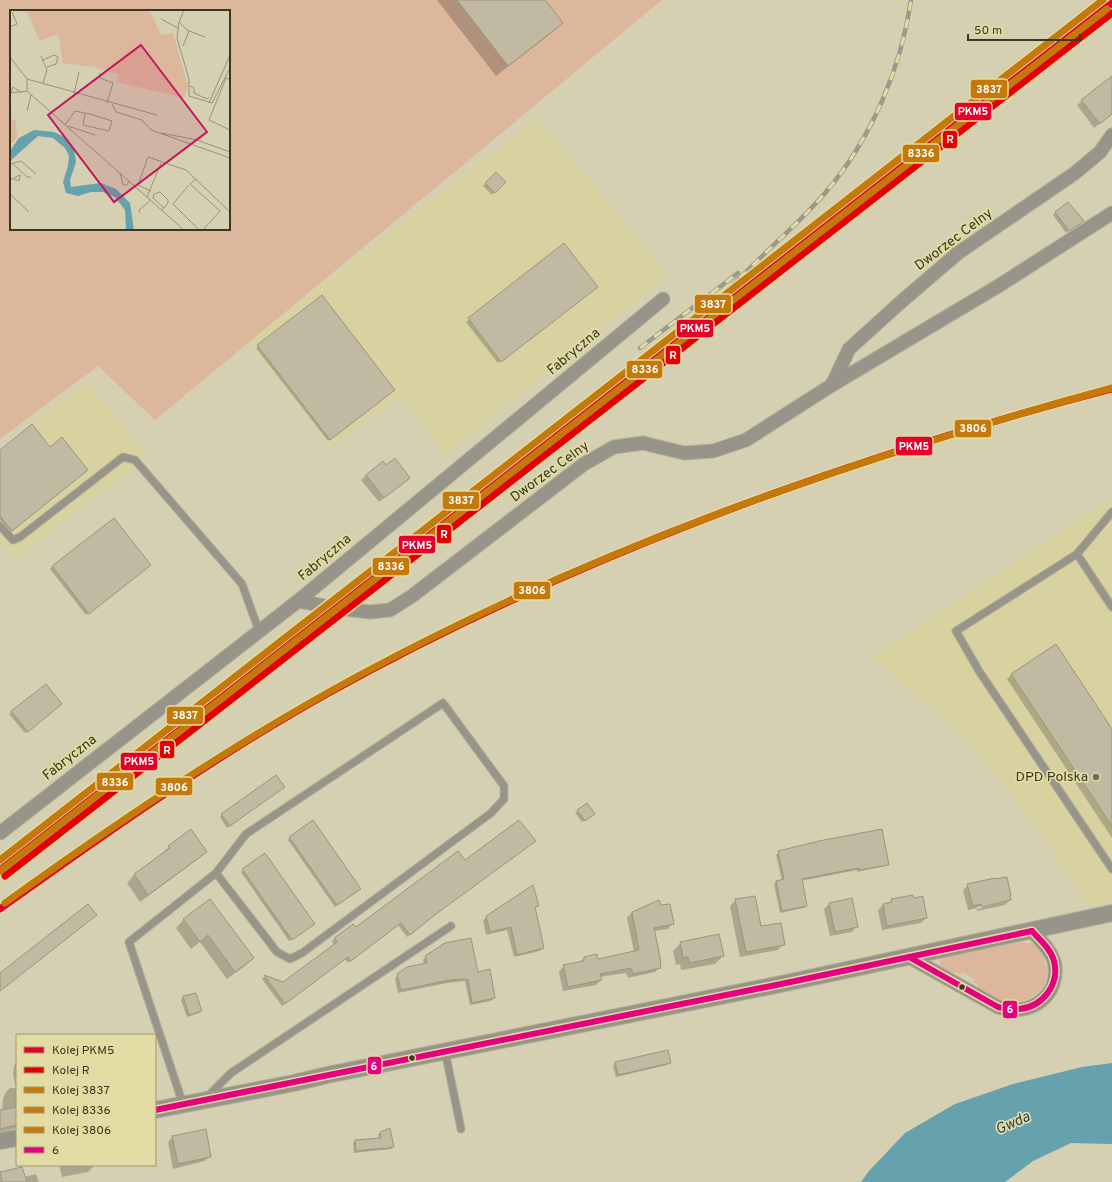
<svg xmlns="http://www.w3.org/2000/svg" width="1112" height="1182" font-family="Overpass,sans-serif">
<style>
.built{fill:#d8d2a1}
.green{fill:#dcb79c;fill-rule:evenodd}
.water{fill:#65a2ad}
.shadow{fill:#0003;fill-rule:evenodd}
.building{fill:#c1b9a2;stroke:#9b957d}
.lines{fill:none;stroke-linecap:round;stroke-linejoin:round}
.service-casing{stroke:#b3af97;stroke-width:9}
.minor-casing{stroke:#b3af97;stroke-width:15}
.tertiary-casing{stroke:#b3af97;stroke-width:18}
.service{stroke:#97958a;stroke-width:7}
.minor{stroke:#97958a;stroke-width:13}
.tertiary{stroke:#97958a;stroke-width:16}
.rail-casing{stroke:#9c9988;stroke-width:4.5}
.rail{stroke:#e2dba3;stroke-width:3;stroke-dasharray:9;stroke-linecap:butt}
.bus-1-casing{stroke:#e2dba3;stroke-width:9}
.bus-1{stroke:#e5007d;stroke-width:6}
.rail-1-casing{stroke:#e2dba3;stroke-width:10}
.rail-2-casing{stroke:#e2dba3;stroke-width:10}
.rail-3-casing{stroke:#e2dba3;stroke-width:10}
.rail-4-casing{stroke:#e2dba3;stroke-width:10}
.rail-5-casing{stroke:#e2dba3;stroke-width:10}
.rail-1{stroke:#e4002b;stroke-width:7}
.rail-2{stroke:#e50000;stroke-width:7}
.rail-3{stroke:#c4790a;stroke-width:7}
.rail-4{stroke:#c4790a;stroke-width:7}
.rail-5{stroke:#c4790a;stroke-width:7}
.poi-dot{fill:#706d53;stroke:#e2dba3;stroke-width:1.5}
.bus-dot{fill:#3a3721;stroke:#e2dba3;stroke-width:1.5}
.labels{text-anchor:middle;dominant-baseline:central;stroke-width:3.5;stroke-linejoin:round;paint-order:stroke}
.street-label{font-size:14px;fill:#3a3721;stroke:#e2dba3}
.poi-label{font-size:14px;fill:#3a3721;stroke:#e2dba3;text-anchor:end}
.water-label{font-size:15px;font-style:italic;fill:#1e4652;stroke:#e2dba3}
.inset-road{fill:none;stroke:#969377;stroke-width:1}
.view{fill:#c2185b;fill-opacity:0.15;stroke:#c2185b;stroke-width:2}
.inset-edge{fill:none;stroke:#3a3721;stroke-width:2}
.line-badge{stroke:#e2dba3;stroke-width:1.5}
.badge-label{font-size:11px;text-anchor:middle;font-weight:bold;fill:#fff}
</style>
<rect width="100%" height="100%" fill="#d4d0b1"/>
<g class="built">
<polygon points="538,118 668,275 445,455 401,395 332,447 249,341"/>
<polygon points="87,381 148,456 16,559 0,540 0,450"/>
<polygon points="1112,497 1112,901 1088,906 1033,821 955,728 871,657"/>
</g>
<g class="green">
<path d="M0 0H662L155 420 98 366 0 439ZM11 11H229V229H11Z"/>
<path d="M1021 942 1033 943C1045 957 1054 974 1040 990 1035 995 1032 998 1025 1000 1019 1002 1013 1004 1007 1004 1000 1004 984 993 977 989L978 985 973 982 975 979 962 972 960 975 955 972 952 975 940 965V961L942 958Z"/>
</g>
<polygon class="water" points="1112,1063 1112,1144 1071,1143 1033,1161 1005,1182 861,1182 869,1171 905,1133 955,1104 1013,1084 1082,1067"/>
<g class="shadow">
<polygon points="437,0 543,0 561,23 550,34 496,76"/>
<polygon points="1112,77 1112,114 1094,128 1077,105"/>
<polygon points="496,174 504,182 492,195 483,186"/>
<polygon points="1068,203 1080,223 1066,233 1053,215"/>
<polygon points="564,245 594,289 498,363 466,322"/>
<polygon points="258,346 392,392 328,441 256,348"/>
<polygon points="50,448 85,472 10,533 0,520 0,452"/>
<polygon points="366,475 404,483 379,502 361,480"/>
<polygon points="113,519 147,567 86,615 50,569"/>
<polygon points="1012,674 1112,731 1112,838 1007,679"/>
<polygon points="59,706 25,733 9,714 12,712"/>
<polygon points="281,789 227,828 220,817 222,815"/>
<polygon points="578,811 592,816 582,822 575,813"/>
<polygon points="290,837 358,891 335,907 288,840"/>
<polygon points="169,847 206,852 198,859 140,902 127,883 134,875 162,855 161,854"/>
<polygon points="779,852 887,864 885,866 857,872 857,870 801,881 806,906 804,908 780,913 774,884 776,882 782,881 776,855"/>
<polygon points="265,854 312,926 289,941 241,872"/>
<polygon points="465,862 432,917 407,937 398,925 348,963 345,959 282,1006 262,979 264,977 283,983 334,945 332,941 335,939 355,929"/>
<path d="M968 885 1010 896 1009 897 1010 900 1005 905 977 911V908L968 910 963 890ZM1008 900 1005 902 977 909V907Z"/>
<polygon points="736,900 760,927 783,944 778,950 740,957 730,906"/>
<polygon points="892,900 926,918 921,923 882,930 878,910 883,905 888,904"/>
<polygon points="209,901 253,958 245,966 227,979 200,942 191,949 176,928 183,920"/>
<polygon points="829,904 857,926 852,932 830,936 824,909"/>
<polygon points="538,906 534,909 543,948 540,951 514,957 507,930 486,935 483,920 487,917"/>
<polygon points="632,912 673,923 668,929 654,931 660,967 655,972 628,978 626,973 600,977 601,980 596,985 563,991 559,972 564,966 579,963 584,958 597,960 634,952 627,918"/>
<polygon points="681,943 723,956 715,964 681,970 680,964 676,965 673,951"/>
<polygon points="426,957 477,973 494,998 491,1001 470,1005 465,981 447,983 398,993 395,978 398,975 424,965 423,960"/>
<polygon points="195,994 201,1011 199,1013 187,1017 181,1000 183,997"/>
<polygon points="667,1052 670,1063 667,1065 616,1077 613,1066 615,1063"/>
<polygon points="17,1062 17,1128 0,1132 0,1111 2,1111 3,1099 6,1092 10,1088 16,1088 13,1075 14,1066"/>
<polygon points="380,1133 393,1147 391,1149 354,1153 353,1143 355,1141 379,1139 378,1135"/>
<polygon points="173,1137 210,1156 205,1161 173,1169 168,1142"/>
<polygon points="59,1165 93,1165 93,1167 88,1172 62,1177"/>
<polygon points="1,1173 24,1177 36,1174 39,1182 0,1182"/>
</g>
<g class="building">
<polygon points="457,0 545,0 563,23 508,66"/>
<polygon points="1112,76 1112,114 1100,124 1081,100"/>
<polygon points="496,172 506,182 495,193 485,183"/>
<polygon points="1068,202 1084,221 1069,231 1055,212"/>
<polygon points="564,243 598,287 501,362 468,318"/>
<polygon points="322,295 395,390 330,440 257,345"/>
<polygon points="32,424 50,447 62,437 88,470 12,531 0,516 0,450"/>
<polygon points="395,458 410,478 384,498 366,475 383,461 386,465"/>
<polygon points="114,518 151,565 89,614 52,566"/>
<polygon points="1056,644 1112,729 1112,826 1011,674"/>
<polygon points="46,684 62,704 28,732 11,711"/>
<polygon points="276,775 285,787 230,826 221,814"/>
<polygon points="587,803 595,814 585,821 577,810"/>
<polygon points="313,820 361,889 337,905 289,837"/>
<polygon points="519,820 536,841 436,914 410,935 401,923 351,961 348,957 285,1004 264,975 283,982 337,942 334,938 353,924 356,927 458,851 465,860"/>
<polygon points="191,829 207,852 148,895 134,874 170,848 168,846"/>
<polygon points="882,829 889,865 859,870 859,868 802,879 807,906 782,911 776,881 784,879 778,851 819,841"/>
<polygon points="265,853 315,924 292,940 242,869"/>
<polygon points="1007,877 1011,896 1010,896 1011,900 982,907 981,904 973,906 967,884 995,878 995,879"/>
<polygon points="533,885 539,906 535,907 544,948 517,955 511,927 490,932 486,916"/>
<polygon points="913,895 914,898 923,896 927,918 887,926 883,904 892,902 891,899"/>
<polygon points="755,896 761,926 781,923 785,945 746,952 735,899"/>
<polygon points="852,898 858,927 835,932 829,903"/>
<polygon points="210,899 254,958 235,972 208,935 200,942 183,919"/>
<polygon points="659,900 661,905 670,904 674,924 654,928 661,962 660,962 661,968 633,974 631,968 600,974 602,980 568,987 563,965 584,961 584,957 597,954 598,959 639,950 632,912"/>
<polygon points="88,904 97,915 0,991 0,973"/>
<polygon points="719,934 724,956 689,963 688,957 683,958 680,942"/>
<polygon points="471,938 478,972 490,969 495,998 472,1003 468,979 450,980 401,990 397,974 407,967 427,963 425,956 445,943"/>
<polygon points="196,993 202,1011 189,1015 183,996"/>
<polygon points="668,1050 671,1063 618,1075 615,1062"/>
<polygon points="17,1107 17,1125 0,1129 0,1110"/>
<polygon points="390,1128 394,1147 383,1149 383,1148 356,1151 355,1140 381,1138 380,1132"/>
<polygon points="206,1129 211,1157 178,1164 172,1136"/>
<polygon points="22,1167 27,1182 2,1182 0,1172"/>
</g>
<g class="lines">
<g class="service-casing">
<g id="service">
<polyline points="1112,512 1077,554 956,631 979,671 1112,869"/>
<polyline points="0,526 13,540 20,537 123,457 135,460 242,584 259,631"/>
<polyline points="1077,554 1112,607"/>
<polyline points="445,1051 461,1129"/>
<polyline points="207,1097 231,1073 451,926"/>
<polyline points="183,1104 129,942 216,873 246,834 443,703 504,786 504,799 491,813 302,953 290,959 277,952 216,873"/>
</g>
</g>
<g class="minor-casing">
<g id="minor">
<polyline points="832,385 849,349 902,301 958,253 1075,173 1100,152 1112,135"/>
<polyline points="298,601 335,608 370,612 390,610 412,596 584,464 614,447 643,443 684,453 713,451 746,440 832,385 1000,285 1112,213"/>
<polyline points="0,833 298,601 663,299"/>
<path d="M909 957 998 1007C1029 1018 1062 996 1054 961 1050 949 1040 940 1032 931"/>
</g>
</g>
<g class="tertiary-casing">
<g id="tertiary">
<polyline points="155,1110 294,1083 327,1075 781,984 1112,913"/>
<polyline points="0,1141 17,1138"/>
</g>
</g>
<use href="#service" class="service"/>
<use href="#minor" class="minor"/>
<use href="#tertiary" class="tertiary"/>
<g class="rail-casing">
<g id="rail">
<polyline points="640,348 738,273"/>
<path d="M634 376C675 342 713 304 751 267 776 242 803 219 826 192 871 139 901 69 911 0"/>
</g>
</g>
<use href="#rail" class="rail"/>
<g class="bus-1-casing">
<g id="bus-1">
<path d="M909 957 998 1007C1005 1009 1012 1010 1019 1009 1043 1007 1060 984 1054 961 1051 949 1040 940 1032 931"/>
<polyline points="155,1110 781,984 1032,931"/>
</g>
</g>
<use href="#bus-1" class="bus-1"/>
<g class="rail-1-casing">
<g id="rail-1">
<polyline points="0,870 1112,3"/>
<path d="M0 909C106 833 213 758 327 694 570 559 843 459 1112 389"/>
</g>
</g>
<g class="rail-2-casing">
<polyline id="rail-2" points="5,876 1112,13"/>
</g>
<g class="rail-3-casing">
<polyline id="rail-3" points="0,860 1103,0"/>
</g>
<g class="rail-4-casing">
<polyline id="rail-4" points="0,871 1107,9"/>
</g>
<g class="rail-5-casing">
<path id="rail-5" d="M5 903C118 822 234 743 358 676 595 548 852 459 1112 388"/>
</g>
<use href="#rail-1" class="rail-1"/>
<use href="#rail-2" class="rail-2"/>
<use href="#rail-3" class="rail-3"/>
<use href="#rail-4" class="rail-4"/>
<use href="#rail-5" class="rail-5"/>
</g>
<circle class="poi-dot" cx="1096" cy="777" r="4"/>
<g class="bus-dot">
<circle cx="962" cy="987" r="3.5"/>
<circle cx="412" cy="1058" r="3.5"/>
</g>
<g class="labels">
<g class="street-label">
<text transform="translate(954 240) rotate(-37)">Dworzec Celny</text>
<text transform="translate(574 352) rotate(-40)">Fabryczna</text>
<text transform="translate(550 472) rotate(-36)">Dworzec Celny</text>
<text transform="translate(325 558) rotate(-40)">Fabryczna</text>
<text transform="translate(70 758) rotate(-38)">Fabryczna</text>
</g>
<g class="poi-label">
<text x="1088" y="777">DPD Polska</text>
</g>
<g class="water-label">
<text transform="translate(1013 1124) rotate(-24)">Gwda</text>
</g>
</g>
<g transform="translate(10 10)">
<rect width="220" height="220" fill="#d4d0b1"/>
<path d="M16 0H139L151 25 163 23 178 76 174 88 107 72 108 64 83 57 53 53 48 24 30 31ZM1 98 2 111 6 110 7 127 0 136Z" fill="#dcb79c"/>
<path d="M24 120 44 122 56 128 64 140 66 152 60 170 61 177 91 173 106 179 120 193 124 220H116L115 200 105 187 93 182H81L68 186 56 183 53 172 58 156 59 146 55 138 43 128 28 126 0 151V141L9 128Z" fill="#65a2ad"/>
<path class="inset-road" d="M174 0 169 12 167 28 179 69V86L202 93M151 9 168 18M169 12 177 20 195 27M0 17 7 14 2 2M173 36 179 21M31 46 37 60 33 73M0 47 17 69V81L174 220M33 50 44 45 48 47 46 54 37 57M90 63V68L103 73 97 93M17 69 147 105M220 69 216 68 199 110 220 120M180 76 184 78V83L197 89 199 87M0 83 17 81M1 83 3 77 12 83M64 84 69 62M199 93 220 45M202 93 220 58M102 94 106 102 132 110 141 120 220 148M17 101 21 85M55 115 65 101 80 104 102 111 99 121 73 115 75 104M58 116 85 125M151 123 187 130 220 142M2 153 17 167H21M0 154 11 151 26 164M110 163 113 175H117L119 171M186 169 180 174 210 201 193 220M0 170 10 165 9 171 4 169M179 175 163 194 189 220M141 181 128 175 138 147 176 160 220 202M0 184 19 202M137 187 151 153M152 200 158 193V190L150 182 144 184 143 188 154 198M130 203 129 200 141 190"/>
<path class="view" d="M131 35 197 122 104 192 38 105Z"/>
<rect width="220" height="220" class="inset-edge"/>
</g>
<g class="line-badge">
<rect x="970" y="79" width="38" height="20" rx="4" fill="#c4790a"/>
<rect x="954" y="102" width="38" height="19" rx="4" fill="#e4002b"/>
<rect x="942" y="130" width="16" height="19" rx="4" fill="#e50000"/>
<rect x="902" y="144" width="38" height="19" rx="4" fill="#c4790a"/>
<rect x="694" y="294" width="38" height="20" rx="4" fill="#c4790a"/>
<rect x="676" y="319" width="38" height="19" rx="4" fill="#e4002b"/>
<rect x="665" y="345" width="16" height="20" rx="4" fill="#e50000"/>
<rect x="626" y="360" width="37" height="19" rx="4" fill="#c4790a"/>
<rect x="954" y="419" width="38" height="19" rx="4" fill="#c4790a"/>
<rect x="895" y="436" width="38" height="20" rx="4" fill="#e4002b"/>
<rect x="442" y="491" width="38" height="19" rx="4" fill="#c4790a"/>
<rect x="436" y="524" width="16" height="20" rx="4" fill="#e50000"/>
<rect x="398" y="535" width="38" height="19" rx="4" fill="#e4002b"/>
<rect x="372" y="557" width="38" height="19" rx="4" fill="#c4790a"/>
<rect x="513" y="581" width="38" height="19" rx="4" fill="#c4790a"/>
<rect x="166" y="706" width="38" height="19" rx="4" fill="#c4790a"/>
<rect x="159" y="740" width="16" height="19" rx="4" fill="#e50000"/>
<rect x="120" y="752" width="38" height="19" rx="4" fill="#e4002b"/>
<rect x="96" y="772" width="38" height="19" rx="4" fill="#c4790a"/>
<rect x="155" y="777" width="38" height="19" rx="4" fill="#c4790a"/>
<rect x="1002" y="1000" width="16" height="19" rx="4" fill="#e5007d"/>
<rect x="367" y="1056" width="15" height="19" rx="4" fill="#e5007d"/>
</g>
<g class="badge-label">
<text x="989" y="93">3837</text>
<text x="973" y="115">PKM5</text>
<text x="950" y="143">R</text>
<text x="921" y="157">8336</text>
<text x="713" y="308">3837</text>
<text x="695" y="332">PKM5</text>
<text x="673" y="359">R</text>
<text x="645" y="373">8336</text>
<text x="973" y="432">3806</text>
<text x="914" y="450">PKM5</text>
<text x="461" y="504">3837</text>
<text x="444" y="538">R</text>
<text x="417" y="549">PKM5</text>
<text x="391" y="570">8336</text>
<text x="532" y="594">3806</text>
<text x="185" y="719">3837</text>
<text x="167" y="754">R</text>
<text x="139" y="765">PKM5</text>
<text x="115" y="786">8336</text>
<text x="174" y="791">3806</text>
<text x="1010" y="1013">6</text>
<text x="374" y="1070">6</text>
</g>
<rect x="16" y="1034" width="140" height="132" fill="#e2dba3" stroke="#9f996f"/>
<rect x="24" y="1047" width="20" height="6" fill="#e4002b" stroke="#9f996f"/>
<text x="52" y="1054" font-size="12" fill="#3a3721">Kolej PKM5</text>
<rect x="24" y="1067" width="20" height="6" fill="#e50000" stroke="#9f996f"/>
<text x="52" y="1074" font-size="12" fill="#3a3721">Kolej R</text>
<rect x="24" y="1087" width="20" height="6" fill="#c4790a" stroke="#9f996f"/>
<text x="52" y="1094" font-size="12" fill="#3a3721">Kolej 3837</text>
<rect x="24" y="1107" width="20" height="6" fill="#c4790a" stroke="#9f996f"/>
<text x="52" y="1114" font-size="12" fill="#3a3721">Kolej 8336</text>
<rect x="24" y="1127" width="20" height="6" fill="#c4790a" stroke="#9f996f"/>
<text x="52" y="1134" font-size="12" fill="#3a3721">Kolej 3806</text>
<rect x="24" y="1147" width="20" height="6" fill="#e5007d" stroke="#9f996f"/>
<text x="52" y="1154" font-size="12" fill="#3a3721">6</text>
<path d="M968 34v6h112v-6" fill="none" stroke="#3a3721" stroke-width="2"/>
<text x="974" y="34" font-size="12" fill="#3a3721" stroke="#e2dba3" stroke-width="3" paint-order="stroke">50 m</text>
</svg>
